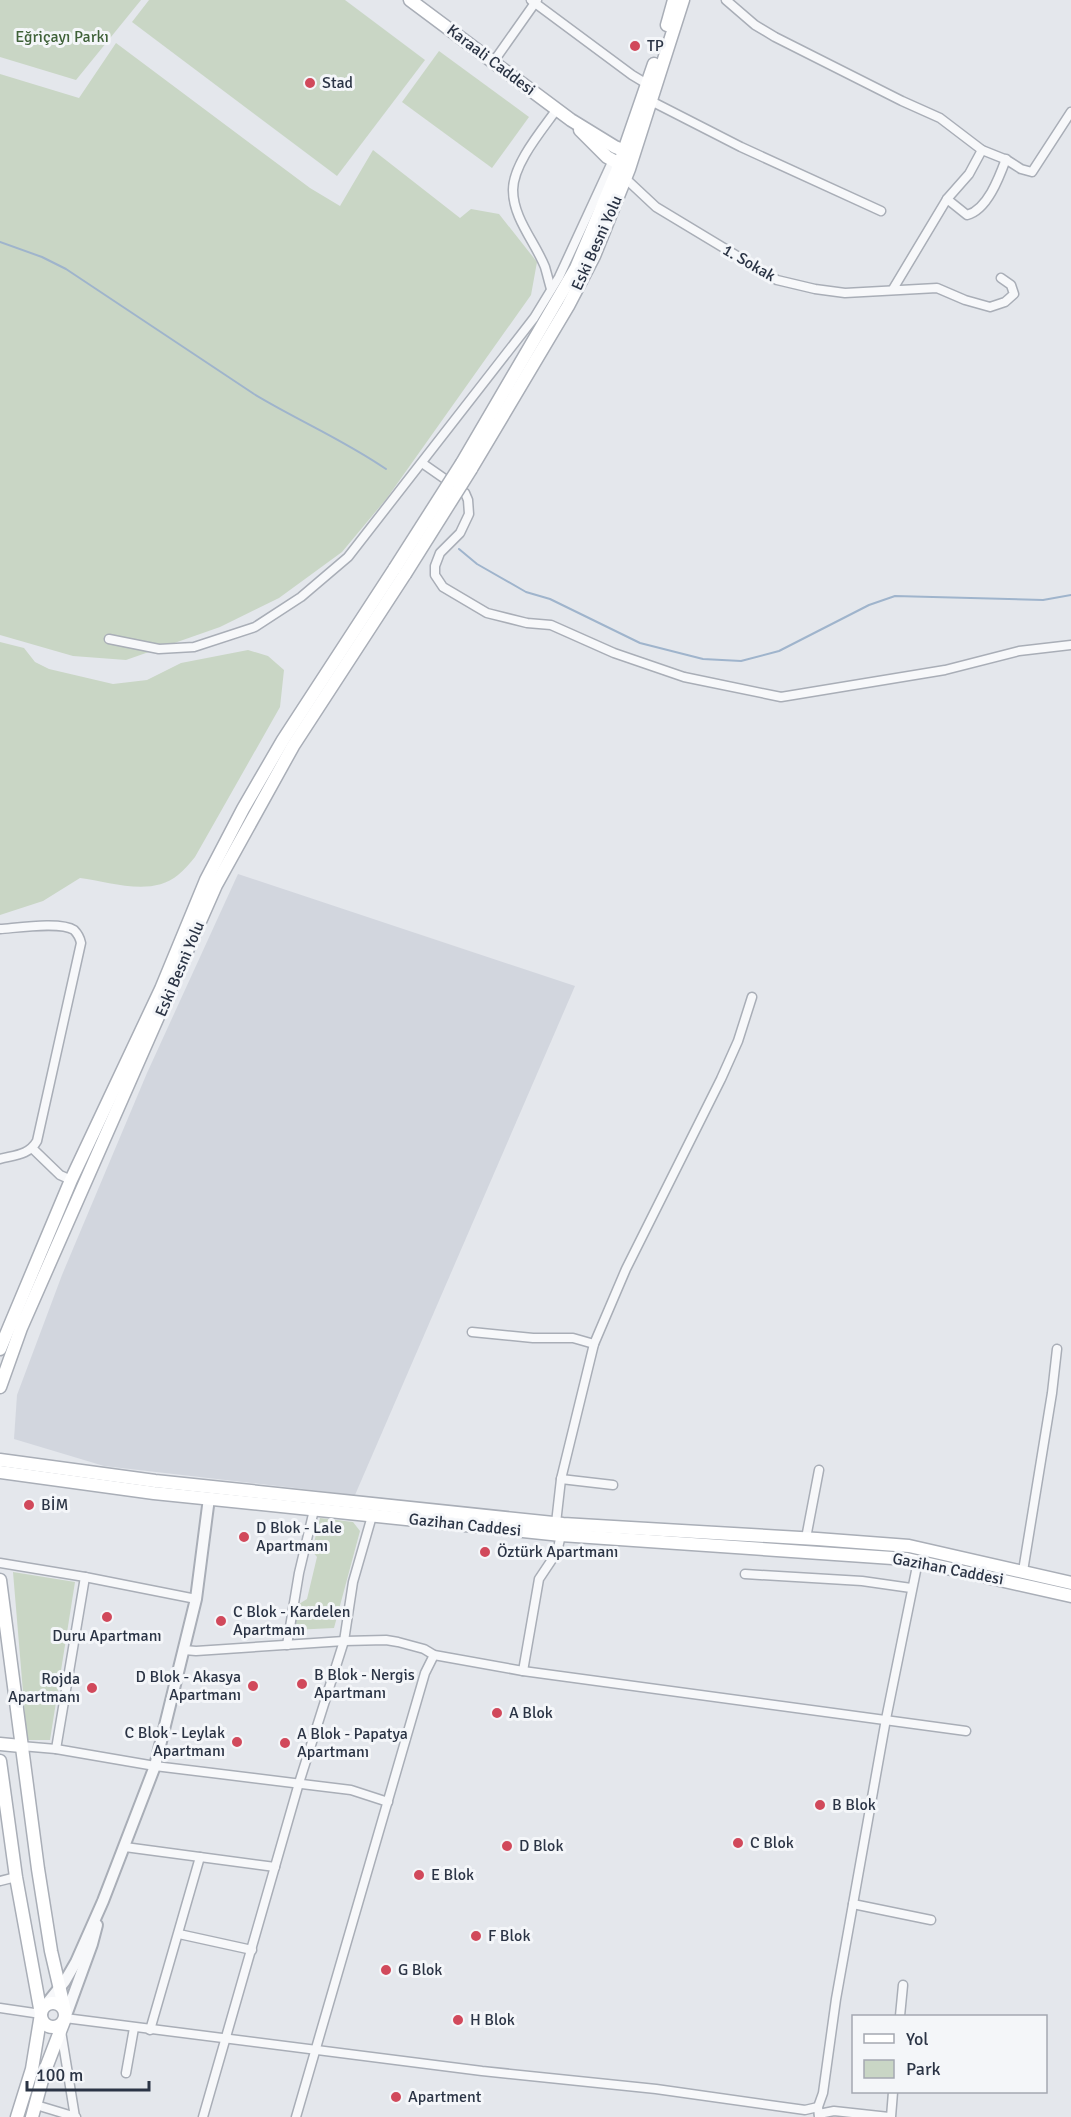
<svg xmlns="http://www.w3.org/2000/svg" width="1071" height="2117" font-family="Signika,sans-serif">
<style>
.built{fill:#d2d6de}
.green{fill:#c9d6c5}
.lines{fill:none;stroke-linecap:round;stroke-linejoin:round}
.stream{stroke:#9fb4cc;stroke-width:2}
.minor-casing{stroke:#a9aeb7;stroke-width:11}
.tertiary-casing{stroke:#a9aeb7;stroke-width:14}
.secondary-casing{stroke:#a9aeb7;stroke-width:15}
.minor{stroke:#f7f8fa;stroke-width:8}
.tertiary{stroke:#f7f8fa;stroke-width:10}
.secondary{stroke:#fff;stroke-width:12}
.secondary-bridge-casing{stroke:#a9aeb7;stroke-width:15;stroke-linecap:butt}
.secondary-bridge{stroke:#fff;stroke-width:12}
.poi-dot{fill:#d1495b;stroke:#f4f6f9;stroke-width:2}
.labels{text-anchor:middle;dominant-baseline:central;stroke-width:6;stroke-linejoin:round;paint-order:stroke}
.park-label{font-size:16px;fill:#3f6138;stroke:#f4f6f9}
.poi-label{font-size:16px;fill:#2b3445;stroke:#f4f6f9;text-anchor:start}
.street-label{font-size:16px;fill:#2b3445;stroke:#f4f6f9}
</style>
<rect width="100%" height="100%" fill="#e4e7ec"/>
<polygon class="built" points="238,874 575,986 355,1495 104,1466 14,1439 17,1395 62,1275 147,1073"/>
<g class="green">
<polygon points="0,0 141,0 76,80 0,57"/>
<polygon points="149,0 345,0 425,60 337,176 132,22"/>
<polygon points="116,43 310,188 340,206 373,150 460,218 471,209 499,214 537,262 531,295 387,498 342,552 279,598 220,627 126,660 73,656 0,635 0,74 79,98"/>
<polygon points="439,51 529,117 492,168 402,102"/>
<path d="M0 642 24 648 35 662 49 669 113 684 147 680 181 663 248 650 268 656 284 670 280 707 195 857C190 863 184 870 178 875 152 897 110 882 80 878L43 901 0 915Z"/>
<polygon points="320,1518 353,1522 360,1531 334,1628 293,1630 299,1604 307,1599 317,1557 312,1551"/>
<polygon points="13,1572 75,1582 50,1740 27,1740"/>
</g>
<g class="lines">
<g class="stream">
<path d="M0 242 42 257 66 269 254 394C297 420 344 440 386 469"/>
<polyline points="459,549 477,564 526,592 550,599 640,643 703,659 741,661 779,651 869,605 895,596 1043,600 1071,595"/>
</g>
<g class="minor-casing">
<g id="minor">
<polyline points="531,0 632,75 647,84"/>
<polyline points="726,0 755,25 775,37 902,101 940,118 982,150 1007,160 1021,169 1032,172 1071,112"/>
<polyline points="494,61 537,0"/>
<polyline points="651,101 741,147 881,211"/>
<polyline points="625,178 656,207 777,280 815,289 845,293 937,288 965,300 990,307 1005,302 1014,294 1011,285 1001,278"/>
<path d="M947 199 967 215C987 210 999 178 1006 159"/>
<path d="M551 289C549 282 547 274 545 267 535 242 513 218 513 190 513 164 542 130 557 109"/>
<polyline points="893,289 947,199 969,174 982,150"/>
<polyline points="422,463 465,493 468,500 469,514 460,533 440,553 435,566 435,575 443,587 487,613 527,623 551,625 614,653 684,677 781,697 945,670 1019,651 1071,645"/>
<polyline points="109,639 159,649 194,647 255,627 301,597 348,557 534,318 559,277 613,160"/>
<path d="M0 929C16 928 61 921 74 930 78 934 80 938 81 943L37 1141C29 1155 15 1155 0 1159"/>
<polyline points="32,1148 60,1175 71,1180"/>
<polyline points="472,1332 533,1338 573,1338 594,1344"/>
<polyline points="561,1479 613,1485"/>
<polyline points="556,1523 561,1479 594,1344 626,1269 721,1079 738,1041 752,997"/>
<polyline points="806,1538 819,1470"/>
<polyline points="0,1563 85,1577 196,1599"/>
<polyline points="1023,1571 1052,1393 1057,1349"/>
<polyline points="745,1574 862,1581 911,1588"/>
<polyline points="287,1645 299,1573 314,1510"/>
<polyline points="184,1650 196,1651 344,1641 386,1640 398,1642 424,1649 434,1655 523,1671 966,1731"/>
<polyline points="523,1671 539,1579 557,1552 561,1535"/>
<polyline points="21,1746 56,1749 155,1766 351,1790 388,1802"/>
<polyline points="56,1749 85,1577"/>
<polyline points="125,1847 275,1867"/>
<polyline points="0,1881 16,1877"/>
<polyline points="853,1904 931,1920"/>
<polyline points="179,1934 252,1950"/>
<polyline points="0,2008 41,2014"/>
<polyline points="900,2016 903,1985"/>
<polyline points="65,2018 482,2071 656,2089 805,2110 818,2107"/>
<polyline points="150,2030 200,1857"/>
<polyline points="61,2031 75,2117"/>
<polyline points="126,2073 134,2028"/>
<polyline points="36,2105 76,2117"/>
<polyline points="819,2114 834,2111 889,2117"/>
<polyline points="203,2117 299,1783 344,1641 353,1582 372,1516"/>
<polyline points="296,2117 425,1673 434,1655"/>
<polyline points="819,2117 818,2107 823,2093 836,1999 853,1904 886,1719 918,1561"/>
<polyline points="891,2117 893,2092"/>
</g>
</g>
<g class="tertiary-casing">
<g id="tertiary">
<polyline points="44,2007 65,1981 76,1962 103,1901 155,1766 196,1599 209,1498"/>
<polyline points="65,2018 92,1944 97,1925"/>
</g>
</g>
<g class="secondary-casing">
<g id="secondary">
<polyline points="410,0 571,120 615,147 630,153"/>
<polyline points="667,25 674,0"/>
<polyline points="580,130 607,157 627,168"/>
<polyline points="462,463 576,268 617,171 654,64"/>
<polyline points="471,469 568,306 594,256 629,169 683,0"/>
<polyline points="0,1349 71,1180 161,989 206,880 243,809 283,740 395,568"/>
<polyline points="0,1387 21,1328 216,885 293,746 405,574"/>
<polyline points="0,1460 155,1481 563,1524 817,1539 909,1546 1071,1583"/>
<polyline points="0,1472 154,1493 561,1535 907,1559 1071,1596"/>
<polyline points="0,1580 38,1869 51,1951 65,2011"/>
<polyline points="0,1744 21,1746"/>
<polyline points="0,1761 16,1877 41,2014 32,2069 17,2117"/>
<circle cx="53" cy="2015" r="12"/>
<polyline points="32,2117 44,2073 64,2021"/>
</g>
</g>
<use href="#minor" class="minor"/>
<use href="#tertiary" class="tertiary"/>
<use href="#secondary" class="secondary"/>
<g class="secondary-bridge-casing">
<g id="secondary-bridge">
<polyline points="395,568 462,463"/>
<polyline points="405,574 471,469"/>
</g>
</g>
<use href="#secondary-bridge" class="secondary-bridge"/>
</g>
<g class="poi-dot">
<circle cx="635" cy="46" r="6"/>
<circle cx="310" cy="83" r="6"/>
<circle cx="29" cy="1505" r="6"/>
<circle cx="244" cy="1537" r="6"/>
<circle cx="485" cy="1552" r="6"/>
<circle cx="107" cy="1617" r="6"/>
<circle cx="221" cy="1621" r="6"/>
<circle cx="302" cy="1684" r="6"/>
<circle cx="253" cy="1686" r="6"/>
<circle cx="92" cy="1688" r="6"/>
<circle cx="497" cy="1713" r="6"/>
<circle cx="237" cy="1742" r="6"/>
<circle cx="285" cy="1743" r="6"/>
<circle cx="820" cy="1805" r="6"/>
<circle cx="738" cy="1843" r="6"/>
<circle cx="507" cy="1846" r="6"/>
<circle cx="419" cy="1875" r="6"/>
<circle cx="476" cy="1936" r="6"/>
<circle cx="386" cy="1970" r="6"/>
<circle cx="458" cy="2020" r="6"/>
<circle cx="396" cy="2097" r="6"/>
</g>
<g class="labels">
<g class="park-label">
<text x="62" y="37">Eğriçayı Parkı</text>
</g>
<g class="poi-label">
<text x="647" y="46">TP</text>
<text x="322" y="83">Stad</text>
<text x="41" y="1505">BİM</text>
<text x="256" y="1528">D Blok - Lale<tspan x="256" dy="18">Apartmanı</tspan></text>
<text x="497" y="1552">Öztürk Apartmanı</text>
<text x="233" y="1612">C Blok - Kardelen<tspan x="233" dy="18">Apartmanı</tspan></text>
<text x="107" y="1636" text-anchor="middle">Duru Apartmanı</text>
<text x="314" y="1675">B Blok - Nergis<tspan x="314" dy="18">Apartmanı</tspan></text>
<text x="241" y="1677" text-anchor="end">D Blok - Akasya<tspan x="241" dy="18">Apartmanı</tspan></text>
<text x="80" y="1679" text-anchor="end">Rojda<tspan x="80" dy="18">Apartmanı</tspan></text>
<text x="509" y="1713">A Blok</text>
<text x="225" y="1733" text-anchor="end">C Blok - Leylak<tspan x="225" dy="18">Apartmanı</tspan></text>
<text x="297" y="1734">A Blok - Papatya<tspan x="297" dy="18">Apartmanı</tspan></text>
<text x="832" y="1805">B Blok</text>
<text x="750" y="1843">C Blok</text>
<text x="519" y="1846">D Blok</text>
<text x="431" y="1875">E Blok</text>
<text x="488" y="1936">F Blok</text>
<text x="398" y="1970">G Blok</text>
<text x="470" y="2020">H Blok</text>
<text x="408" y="2097">Apartment</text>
</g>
<g class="street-label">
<text transform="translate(491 60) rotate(37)">Karaali Caddesi</text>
<text transform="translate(597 243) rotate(-66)">Eski Besni Yolu</text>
<text transform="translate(749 263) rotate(30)">1. Sokak</text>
<text transform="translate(180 969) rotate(-67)">Eski Besni Yolu</text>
<text transform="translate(465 1525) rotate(6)">Gazihan Caddesi</text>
<text transform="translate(948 1569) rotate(11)">Gazihan Caddesi</text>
</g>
</g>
<rect x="852" y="2015" width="195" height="78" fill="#f4f6f9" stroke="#a4a8b1" stroke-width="1.5"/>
<rect x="864" y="2034" width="30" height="9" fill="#ffffff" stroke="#a4a8b1" stroke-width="1.5"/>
<text x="906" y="2045" font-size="18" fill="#2b3445">Yol</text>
<rect x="864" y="2060" width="30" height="18" fill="#c9d6c5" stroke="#a4a8b1" stroke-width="1.5"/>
<text x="906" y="2075" font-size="18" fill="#2b3445">Park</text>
<path d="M27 2081v9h122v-9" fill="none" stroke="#2b3445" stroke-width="3"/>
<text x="36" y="2081" font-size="18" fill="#2b3445" stroke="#f4f6f9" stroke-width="4.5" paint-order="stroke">100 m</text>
</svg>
